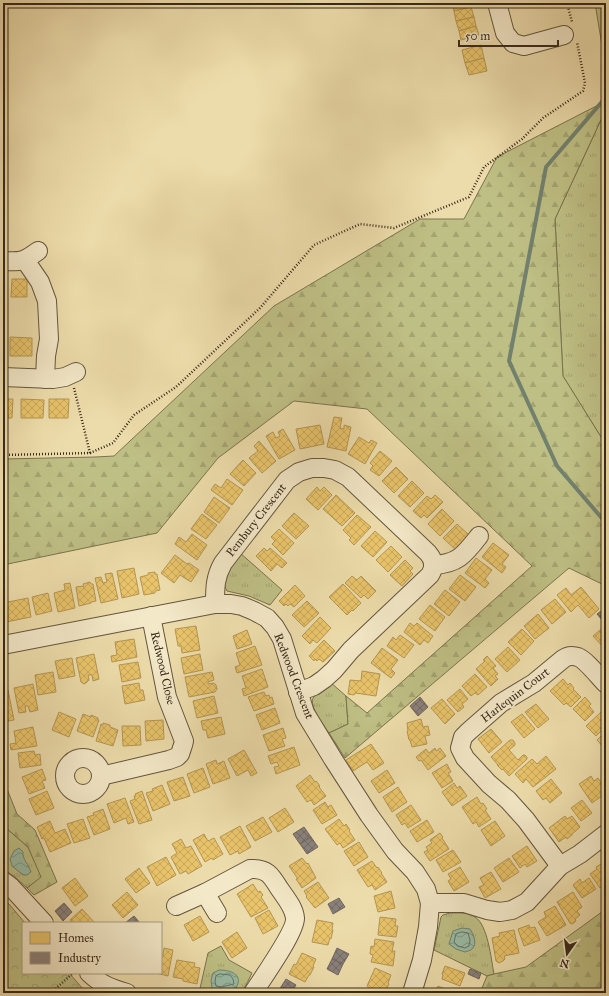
<svg xmlns="http://www.w3.org/2000/svg" width="609" height="996" font-family="'IM FELL Great Primer',serif">
<style>
.grass{fill:url(#grass-tufts);stroke:#7a744e}
.forest{fill:url(#forest-firs);stroke:#7a744e}
.park{fill:url(#park-crowns);stroke:#7a744e}
.water{fill:url(#water-waves);stroke:#72816e}
.homes{fill:url(#homes-cross-hatch);stroke:#b49652}
.industry{fill:url(#industry-cross-hatch);stroke:#71675e}
.lines{fill:none;stroke-linecap:round;stroke-linejoin:round}
.shore{stroke:#687260;stroke-width:1}
.stream{stroke:#72816e;stroke-width:4}
.minor-casing{stroke:#64563e;stroke-width:20}
.path{stroke:#372919;stroke-width:2.5;stroke-dasharray:1 2;stroke-linecap:butt}
.minor{stroke:#f3e8c8;stroke-width:18}
.labels{text-anchor:middle;dominant-baseline:central;stroke-width:4;stroke-linejoin:round;paint-order:stroke}
.street-label{font-size:12px;fill:#372919;stroke:#f3e8c8}
</style>
<defs>
<pattern id="grass-tufts" width="24" height="20" patternUnits="userSpaceOnUse"><rect width="24" height="20" fill="#bebf84"/><path d="M3 7l-1-3M5 7V3M7 7l1-3M15 17l-1-3M17 17v-4M19 17l1-3" fill="none" stroke="#a4a471"/></pattern>
<pattern id="forest-firs" width="22" height="20" patternUnits="userSpaceOnUse"><rect width="22" height="20" fill="#bebf84"/><path d="M5 1l3.5 6h-7zM16 11l3.5 6h-7z" fill="#a4a471"/></pattern>
<pattern id="park-crowns" width="20" height="18" patternUnits="userSpaceOnUse"><rect width="20" height="18" fill="#bebf84"/><path d="M2 6a3 3 0 1 1 6 0M12 15a3 3 0 1 1 6 0" fill="none" stroke="#a4a471"/></pattern>
<pattern id="water-waves" width="16" height="10" patternUnits="userSpaceOnUse"><rect width="16" height="10" fill="#9abca6"/><path d="M0 5q4-4 8 0t8 0" fill="none" stroke="#7e9986"/></pattern>
<pattern id="homes-cross-hatch" width="8" height="8" patternUnits="userSpaceOnUse"><rect width="8" height="8" fill="#e9c46a"/><path d="M0 0l8 8M0 8l8-8" fill="none" stroke="#c8a85b"/></pattern>
<pattern id="industry-cross-hatch" width="8" height="8" patternUnits="userSpaceOnUse"><rect width="8" height="8" fill="#8a817c"/><path d="M0 0l8 8M0 8l8-8" fill="none" stroke="#726a65"/></pattern>
</defs>
<rect width="100%" height="100%" fill="#eddcab"/>
<filter id="stains"><feTurbulence type="fractalNoise" baseFrequency=".005" numOctaves="4"/><feColorMatrix values="0 0 0 0 .2 0 0 0 0 .09 0 0 0 0 .02 0 0 0 .5 -.17"/></filter>
<radialGradient id="worn" r=".72"><stop offset=".6" stop-color="#630" stop-opacity="0"/><stop offset="1" stop-color="#630" stop-opacity=".3"/></radialGradient>
<g class="grass">
<polygon points="595,3 606,3 606,70"/>
<polygon points="606,109 606,445 563,376 555,219"/>
<path d="M239 552 282 590 270 605 249 596 227 591C218 576 231 564 239 552Z"/>
<path d="M330 682 346 696 348 724 329 733C324 726 309 706 313 698 315 696 327 685 330 682Z"/>
<polygon points="5,827 28,847 42,877 27,888 15,877 3,869 3,842 5,834"/>
<path d="M450 913C458 913 468 912 475 917 488 925 491 959 494 974L487 976 434 950 441 917 443 915Z"/>
<polygon points="221,946 229,960 252,973 242,993 199,993 208,953"/>
</g>
<g class="forest">
<polygon points="606,101 606,109 555,219 563,376 606,445 606,586 569,568 345,758 329,733 348,724 346,696 367,713 532,566 367,409 294,401 218,458 157,533 3,565 3,459 95,457 114,456 274,306 420,219 464,219 497,157"/>
<polygon points="3,779 17,814 35,830 57,882 34,895 27,888 41,877 28,847 5,827 3,817"/>
<polygon points="606,909 606,993 480,993 487,976 494,974 526,967"/>
</g>
<polygon class="park" points="3,900 9,904 25,923 23,923 23,973 69,973 83,989 80,993 3,993"/>
<g class="water">
<path d="M19 848 23 852C22 859 29 865 31 872L27 875H23L12 866 10 859 14 851Z"/>
<path d="M462 928 470 929C473 934 478 944 472 949 470 951 467 951 465 952L456 949 449 944 453 931Z"/>
<path d="M219 970C230 970 244 974 236 988L220 992 212 988 211 980 213 973Z"/>
</g>
<g class="homes">
<polygon points="452,3 470,3 471,7 454,11"/>
<polygon points="471,7 474,17 456,21 454,11"/>
<polygon points="474,17 476,26 459,31 456,21"/>
<polygon points="476,26 479,35 461,40 459,31"/>
<polygon points="481,45 484,58 465,63 462,50"/>
<polygon points="484,58 487,71 469,75 465,63"/>
<polygon points="12,279 27,279 27,297 11,297"/>
<polygon points="10,337 32,338 32,356 10,356"/>
<polygon points="3,399 13,399 12,418 3,418"/>
<polygon points="21,399 44,400 43,418 21,418"/>
<polygon points="49,399 69,399 68,418 49,418"/>
<polygon points="334,417 342,418 340,428 344,429 344,425 351,427 346,451 327,447"/>
<polygon points="320,425 324,444 300,449 296,429"/>
<polygon points="283,429 295,450 279,459 266,436 273,432 276,438 280,436 278,432"/>
<polygon points="359,437 369,443 371,440 377,443 365,464 348,454"/>
<polygon points="259,441 276,461 262,473 249,458 258,451 254,446"/>
<polygon points="380,451 392,461 379,476 370,470 373,466 370,463"/>
<polygon points="243,460 256,473 244,486 230,474"/>
<polygon points="396,467 408,479 394,493 382,481"/>
<polygon points="227,479 243,490 232,505 211,490 215,484 221,488"/>
<polygon points="412,481 424,493 410,507 398,496"/>
<polygon points="317,487 320,491 324,487 332,495 318,510 306,499"/>
<polygon points="336,495 355,513 342,526 323,509"/>
<polygon points="435,495 443,502 427,518 424,515 421,518 413,511 427,496 431,499"/>
<polygon points="214,497 230,508 219,523 204,512"/>
<polygon points="442,509 454,521 440,536 428,524"/>
<polygon points="294,513 309,526 296,539 282,526"/>
<polygon points="202,514 217,525 206,539 191,529"/>
<polygon points="357,515 371,527 354,545 349,540 351,538 343,530"/>
<polygon points="457,524 469,535 456,550 443,538"/>
<polygon points="279,529 294,543 283,555 272,544 275,541 271,537"/>
<polygon points="375,531 387,542 373,557 361,546"/>
<polygon points="192,534 207,545 197,560 175,544 179,537 186,542"/>
<polygon points="493,543 509,555 502,564 506,567 502,573 482,557"/>
<polygon points="391,546 402,557 388,572 376,560"/>
<polygon points="264,548 267,551 270,548 287,563 282,568 277,564 271,571 256,556"/>
<polygon points="175,555 187,564 189,563 199,570 191,582 180,575 174,583 161,573"/>
<polygon points="476,558 492,570 485,579 489,583 485,588 465,573"/>
<polygon points="405,560 413,568 410,571 413,574 402,586 390,575"/>
<polygon points="134,568 139,594 122,598 117,571"/>
<polygon points="155,572 155,574 157,574 160,590 155,591 155,593 144,595 140,577 148,575 148,573"/>
<polygon points="112,573 118,599 101,603 95,578 101,577 103,583 107,582 105,574"/>
<polygon points="460,575 476,587 465,601 449,589"/>
<polygon points="352,576 357,580 361,576 376,591 368,599 364,595 361,598 345,583"/>
<polygon points="90,582 91,584 93,584 96,601 91,602 91,603 79,606 76,587 84,586 83,584"/>
<polygon points="70,583 75,608 58,612 54,593 65,590 64,584"/>
<polygon points="343,584 361,603 353,611 352,610 347,615 329,597"/>
<polygon points="295,585 305,596 294,607 290,604 288,606 286,604 284,606 279,601"/>
<polygon points="581,587 599,609 589,618 578,605 571,612 557,595 566,588 571,595"/>
<polygon points="445,590 460,602 449,616 434,604"/>
<polygon points="48,593 52,611 36,615 32,597"/>
<polygon points="28,598 31,617 6,622 3,603"/>
<polygon points="555,599 566,612 552,624 541,610"/>
<polygon points="307,601 319,613 304,627 292,615"/>
<polygon points="430,605 445,617 435,631 419,619"/>
<polygon points="538,614 549,628 535,639 524,626"/>
<polygon points="320,617 331,628 317,643 313,640 310,644 302,636"/>
<polygon points="410,623 414,626 417,623 433,636 428,643 424,640 420,645 404,632"/>
<polygon points="606,625 606,650 593,636"/>
<polygon points="196,626 200,650 182,653 181,646 178,646 175,629"/>
<polygon points="522,629 534,641 521,655 508,642"/>
<polygon points="247,630 252,644 237,649 233,636"/>
<polygon points="400,635 414,645 404,658 387,646 393,637 396,640"/>
<polygon points="134,639 137,657 112,662 111,656 117,655 115,642"/>
<polygon points="324,640 335,651 323,662 319,659 317,661 315,659 314,661 309,656"/>
<polygon points="255,646 262,665 237,673 235,667 240,665 236,653"/>
<polygon points="508,647 520,660 507,672 495,659"/>
<polygon points="382,648 398,660 391,669 395,673 391,678 371,663"/>
<polygon points="94,654 99,679 93,681 92,675 88,675 89,680 86,683 84,684 81,682 76,658"/>
<polygon points="200,654 203,670 184,674 181,658"/>
<polygon points="487,656 496,666 493,668 498,674 495,676 498,679 491,686 476,669 485,661 483,660"/>
<polygon points="72,658 75,676 59,679 55,661"/>
<polygon points="138,662 141,678 122,682 119,665"/>
<polygon points="262,669 268,687 244,696 242,689 246,688 242,676"/>
<polygon points="362,671 380,674 376,696 355,693 354,695 348,694 350,680 361,681"/>
<polygon points="53,672 56,692 38,695 35,675"/>
<polygon points="212,672 214,680 208,682 208,684 214,683 216,685 217,689 215,692 189,697 185,677"/>
<polygon points="475,674 487,687 478,695 475,693 471,696 462,686"/>
<polygon points="563,679 568,685 570,683 574,688 573,689 581,697 571,707 566,703 564,705 550,691"/>
<polygon points="139,683 140,690 143,690 145,700 125,704 122,686"/>
<polygon points="33,684 38,710 30,712 28,706 25,706 26,712 19,713 14,688"/>
<polygon points="460,689 468,699 462,704 464,707 458,712 447,700"/>
<polygon points="8,690 14,720 3,722 3,691"/>
<polygon points="264,692 266,696 269,695 270,698 272,697 274,704 254,711 248,697"/>
<polygon points="214,696 218,713 197,718 193,701"/>
<polygon points="585,697 591,704 589,706 594,712 585,721 573,709"/>
<polygon points="442,699 455,714 445,724 431,708"/>
<polygon points="536,704 549,719 538,728 525,712"/>
<polygon points="275,708 280,723 262,730 256,715"/>
<polygon points="59,712 76,719 69,737 52,730"/>
<polygon points="601,712 606,717 606,726 596,736 586,726"/>
<polygon points="83,714 91,717 91,715 98,718 98,720 99,720 93,737 77,731"/>
<polygon points="522,714 535,729 524,738 511,722"/>
<polygon points="221,717 225,734 208,738 206,730 203,730 201,721"/>
<polygon points="421,719 423,727 428,726 430,735 425,736 427,744 412,747 410,740 409,740 407,731 408,731 407,723"/>
<polygon points="163,720 164,739 146,741 145,721"/>
<polygon points="103,723 110,725 110,727 118,730 113,746 96,741 101,724 103,725"/>
<polygon points="122,726 140,726 141,745 123,746"/>
<polygon points="33,727 37,746 11,750 10,744 16,743 14,731"/>
<polygon points="283,728 286,738 282,739 285,746 269,751 263,735"/>
<polygon points="491,729 502,742 489,753 478,739"/>
<polygon points="606,731 606,752 604,750 605,749 597,740"/>
<polygon points="510,740 513,740 515,743 515,745 509,750 518,760 523,755 525,755 527,757 527,759 509,776 503,769 502,770 497,765 498,765 491,757"/>
<polygon points="371,744 384,763 373,770 367,762 353,771 346,760"/>
<polygon points="294,747 300,765 276,774 274,767 279,766 277,762 271,764 268,756"/>
<polygon points="435,748 436,751 440,748 446,756 428,770 421,760 419,761 416,757 426,749 429,753"/>
<polygon points="244,750 257,773 251,776 248,770 237,776 228,759"/>
<polygon points="34,751 35,755 40,754 41,765 20,768 18,753"/>
<polygon points="546,756 556,769 533,787 526,779 523,783 515,774 532,759 537,764"/>
<polygon points="216,760 217,764 224,761 230,778 213,784 206,764"/>
<polygon points="447,764 451,772 448,773 453,781 442,788 432,773"/>
<polygon points="203,768 210,787 194,793 187,774"/>
<polygon points="42,769 46,780 42,781 45,788 29,794 22,777"/>
<polygon points="387,770 395,783 379,793 371,781"/>
<polygon points="310,775 315,782 316,781 320,786 319,787 326,796 314,805 311,800 307,802 296,786"/>
<polygon points="591,776 594,781 598,778 606,790 606,793 592,803 579,784"/>
<polygon points="183,777 190,796 174,801 167,782"/>
<polygon points="551,779 562,793 550,803 546,798 543,800 536,791"/>
<polygon points="454,783 457,788 460,786 467,796 452,806 442,792"/>
<polygon points="162,785 170,804 153,811 146,793 153,791 152,789"/>
<polygon points="398,787 407,802 392,812 383,797"/>
<polygon points="47,791 54,808 36,815 29,799"/>
<polygon points="142,791 152,820 139,824 130,801 135,799 134,796 136,796 135,794"/>
<polygon points="477,797 481,804 483,803 487,809 485,810 491,819 479,827 476,822 473,824 462,807"/>
<polygon points="125,798 134,822 128,824 126,818 114,823 107,804"/>
<polygon points="582,800 592,813 581,821 571,808"/>
<polygon points="325,802 328,807 331,805 337,815 322,824 313,810"/>
<polygon points="411,805 421,820 408,828 405,823 402,825 396,815"/>
<polygon points="285,808 294,822 278,832 269,818"/>
<polygon points="103,809 110,829 94,835 87,817 94,815 93,813"/>
<polygon points="565,816 567,819 572,816 580,827 572,834 572,835 567,839 566,837 559,842 549,828"/>
<polygon points="263,817 272,832 255,841 246,826"/>
<polygon points="83,819 90,838 74,843 67,824"/>
<polygon points="339,819 344,826 346,824 350,830 349,831 355,840 343,848 340,843 337,845 325,829"/>
<polygon points="427,820 434,832 417,842 410,831"/>
<polygon points="50,821 55,833 65,829 71,843 50,852 44,838 42,839 37,827"/>
<polygon points="495,821 505,836 491,846 481,830"/>
<polygon points="240,826 251,847 239,854 238,851 230,855 220,837"/>
<polygon points="440,833 443,837 442,838 449,849 430,861 424,852 428,850 426,847 432,843 430,840"/>
<polygon points="204,834 208,841 214,838 223,854 213,860 212,858 205,862 193,840"/>
<polygon points="181,839 186,848 191,846 202,866 188,874 186,871 180,874 171,857 177,853 172,844"/>
<polygon points="359,842 368,857 354,866 344,851"/>
<polygon points="527,846 537,861 527,867 525,864 520,868 512,856"/>
<polygon points="453,850 461,862 443,872 436,860"/>
<polygon points="166,857 176,875 157,886 147,867"/>
<polygon points="302,858 307,864 308,863 316,878 302,888 296,879 298,879 289,866"/>
<polygon points="509,858 519,872 503,882 494,868"/>
<polygon points="372,861 377,868 378,867 382,873 381,873 387,882 375,890 372,885 368,887 357,870"/>
<polygon points="606,861 606,888 604,885 600,888 590,874 597,869 596,867 601,864 601,865"/>
<polygon points="460,867 469,882 454,891 448,881 451,879 448,874"/>
<polygon points="139,868 150,883 136,893 125,879"/>
<polygon points="491,872 501,889 485,898 479,887 484,885 480,878"/>
<polygon points="75,878 88,896 75,906 62,888"/>
<polygon points="589,878 596,889 582,898 573,885 580,879 582,883"/>
<polygon points="318,882 329,898 315,908 306,897 307,896 304,891"/>
<polygon points="253,884 258,892 260,891 263,895 261,897 268,908 251,917 237,894"/>
<polygon points="391,891 395,908 378,912 374,896"/>
<polygon points="127,892 138,905 123,918 112,905"/>
<polygon points="573,892 582,907 577,911 580,915 575,919 576,920 575,922 572,924 570,923 557,902"/>
<polygon points="555,906 566,925 547,936 538,922 546,917 544,912"/>
<polygon points="82,909 95,923 73,923 70,920"/>
<polygon points="269,910 278,926 263,934 255,918"/>
<polygon points="200,916 209,932 193,941 184,925"/>
<polygon points="380,917 396,919 395,926 398,926 396,937 378,935"/>
<polygon points="317,920 333,923 332,930 333,930 331,939 330,938 328,945 312,942"/>
<polygon points="529,925 530,928 535,927 540,940 524,946 518,929"/>
<polygon points="514,930 519,953 504,956 505,959 503,961 499,963 496,961 492,938 500,936 499,933"/>
<polygon points="237,932 247,948 232,958 222,942"/>
<polygon points="375,939 394,942 392,951 395,951 393,966 371,962 373,955 370,954 371,946 374,947"/>
<polygon points="164,948 173,950 168,976 156,973 161,973 161,955 163,955"/>
<polygon points="302,953 316,959 313,966 314,967 310,975 309,975 305,982 289,974 294,964 296,965"/>
<polygon points="177,960 195,963 194,967 200,968 197,984 183,981 183,979 173,977"/>
<polygon points="445,966 465,973 460,986 442,979 443,975 442,974"/>
<polygon points="375,968 391,975 388,983 389,984 386,990 385,990 384,993 368,993 370,988 367,986"/>
<polygon points="438,986 455,993 435,993"/>
<polygon points="274,988 282,993 271,993"/>
</g>
<g class="industry">
<polygon points="606,607 606,625 597,614"/>
<polygon points="420,697 428,707 418,716 410,706"/>
<polygon points="304,827 311,837 300,844 293,834"/>
<polygon points="311,837 318,847 307,854 300,844"/>
<polygon points="339,898 345,907 333,914 328,904"/>
<polygon points="64,903 72,912 63,921 55,911"/>
<polygon points="134,916 140,923 125,923"/>
<polygon points="337,948 349,954 343,964 332,959"/>
<polygon points="332,959 343,964 338,975 327,969"/>
<polygon points="470,969 481,973 479,979 468,974"/>
<polygon points="286,979 296,985 291,993 284,993 279,990"/>
</g>
<g class="lines">
<g class="shore">
<polygon points="462,932 468,933 470,940 469,946 465,948 458,946 454,942 456,934"/>
<polygon points="220,974 230,975 233,979 234,984 221,987 216,986 215,981 216,976"/>
</g>
<polyline class="stream" points="606,97 546,167 509,361 557,466 606,523"/>
<g class="minor-casing">
<g id="minor">
<polyline points="497,3 505,33 513,43 524,46 564,35"/>
<polyline points="25,260 40,282 47,301 49,339 46,356 45,379"/>
<path d="M3 261C21 262 23 262 38 251"/>
<polyline points="3,377 53,379 65,377 76,372"/>
<path d="M433 565C458 564 465 554 479 536"/>
<path d="M215 604C215 588 215 577 223 563L287 480 299 472 312 468H324L335 470 348 477 428 553C434 560 435 567 430 575L351 650 334 670 324 679 314 686 298 692"/>
<polyline points="3,645 215,604 231,604 242,606 254,611 267,618 275,627 282,639 305,713 333,759 369,815 395,851 415,872 426,889 430,903 428,927 422,960 412,993"/>
<circle cx="83" cy="776" r="18"/>
<polyline points="101,776 169,760 177,757 180,754 183,745 184,741 167,697 151,616"/>
<path d="M560 866 526 820 508 800 489 784 465 758 460 748 463 737 468 732 501 703 534 683 563 659C567 656 572 655 578 657 586 660 599 677 606 684"/>
<polyline points="3,881 11,887 44,923"/>
<polyline points="205,893 217,913"/>
<polyline points="430,903 464,903 487,910 500,912 512,910 527,902 560,866 580,854 606,834"/>
<path d="M176 906 205 893 250 869C267 868 271 875 279 888 285 897 294 907 295 918 296 931 262 979 253 993"/>
<path d="M89 973C102 985 110 988 127 993"/>
</g>
</g>
<g class="path">
<polyline points="567,3 572,22"/>
<polyline points="90,453 113,443 134,415 176,387 260,308 314,245 360,224 394,228 469,197 484,167 522,139 543,118 583,91 585,83 577,42"/>
<polyline points="3,455 90,453 74,388"/>
<polyline points="51,993 73,973"/>
</g>
<use href="#minor" class="minor"/>
</g>
<g class="labels">
<g class="street-label">
<text transform="translate(256 520) rotate(-52)">Pembury Crescent</text>
<text transform="translate(163 668) rotate(77)">Redwood Close</text>
<text transform="translate(294 676) rotate(69)">Redwood Crescent</text>
<text transform="translate(515 695) rotate(-37)">Harlequin Court</text>
</g>
</g>
<rect width="609" height="996" fill="none" stroke="#eddcab" stroke-width="16"/>
<rect x="4" y="4" width="601" height="988" fill="none" stroke="#372919" stroke-width="2"/>
<rect x="8" y="8" width="593" height="980" fill="none" stroke="#372919"/>
<rect x="22" y="922" width="140" height="52" fill="#f3e8c8" stroke="#a89c82"/>
<rect x="30" y="932" width="20" height="12" fill="#e9c46a" stroke="#a89c82"/>
<text x="58" y="942" font-size="12" fill="#372919">Homes</text>
<rect x="30" y="952" width="20" height="12" fill="#8a817c" stroke="#a89c82"/>
<text x="58" y="962" font-size="12" fill="#372919">Industry</text>
<g transform="translate(567 954) rotate(194)" stroke="#f3e8c8" stroke-width="3" paint-order="stroke">
<path d="M0-3L7 15L0 10L-7 15Z" fill="#372919"/>
<text y="-6" font-size="11" font-weight="bold" text-anchor="middle" fill="#372919">N</text>
</g>
<path d="M459 40v6h99v-6" fill="none" stroke="#372919" stroke-width="2"/>
<text x="465" y="40" font-size="12" fill="#372919" stroke="#f3e8c8" stroke-width="3" paint-order="stroke">50 m</text>
<rect width="100%" height="100%" filter="url(#stains)"/>
<rect width="100%" height="100%" fill="url(#worn)"/>
</svg>
